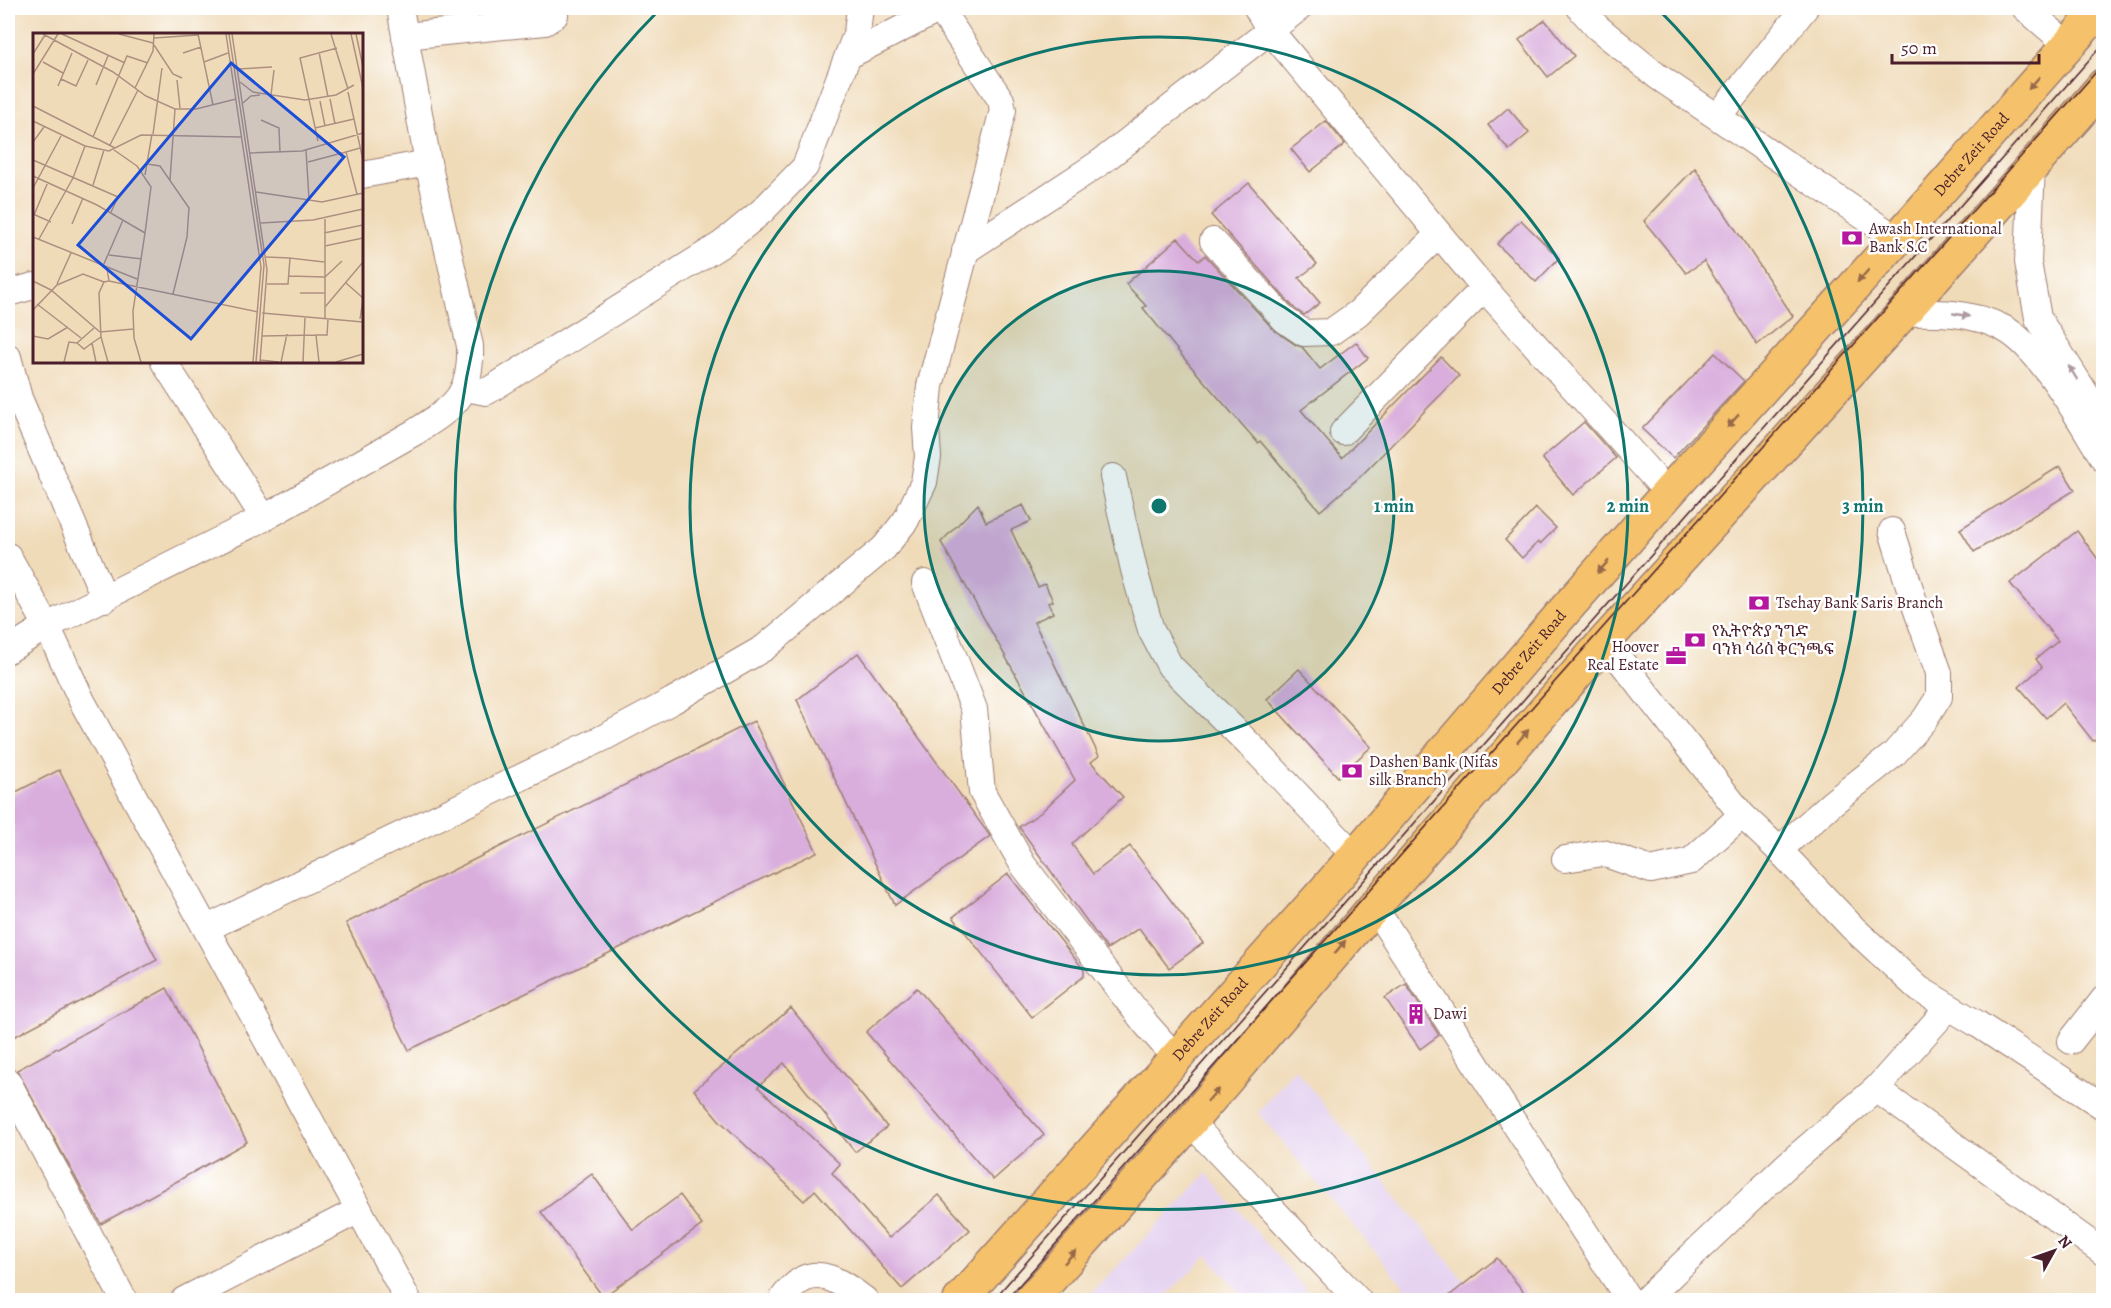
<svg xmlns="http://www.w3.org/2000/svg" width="2111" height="1308" font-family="Alegreya,'Noto Serif Ethiopic',serif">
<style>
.built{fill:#e5d3f0}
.building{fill:#d9aedd}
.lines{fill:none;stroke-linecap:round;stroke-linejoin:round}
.minor-casing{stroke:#9d7d72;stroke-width:28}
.major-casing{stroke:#9d7d72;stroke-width:36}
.minor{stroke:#fff;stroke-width:26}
.major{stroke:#f5c16b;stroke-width:33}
.tram{stroke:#4a1f2b;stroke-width:1.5}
.oneway{fill:#976848}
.oneway2{fill:#ae9aa0}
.ring{fill:none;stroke:#0f766e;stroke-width:3}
.labels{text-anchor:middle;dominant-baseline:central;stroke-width:5;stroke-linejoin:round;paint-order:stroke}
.street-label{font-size:16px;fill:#4a1f2b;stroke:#fff}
.poi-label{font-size:16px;fill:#4a1f2b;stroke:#fff;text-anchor:start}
.inset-road{fill:none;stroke:#ae9080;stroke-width:1.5}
.view{fill:#1d4ed8;fill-opacity:0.15;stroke:#1d4ed8;stroke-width:3}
.inset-edge{fill:none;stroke:#4a1f2b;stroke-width:3}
.centre{fill:#0f766e;stroke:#fff;stroke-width:3}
.ring-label{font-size:18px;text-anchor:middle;font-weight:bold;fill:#0f766e;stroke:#fff;stroke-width:5;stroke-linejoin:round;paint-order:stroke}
</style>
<rect width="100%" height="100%" fill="#fff"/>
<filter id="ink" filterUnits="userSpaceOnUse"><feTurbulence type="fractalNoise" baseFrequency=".0167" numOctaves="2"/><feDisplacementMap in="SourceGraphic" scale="12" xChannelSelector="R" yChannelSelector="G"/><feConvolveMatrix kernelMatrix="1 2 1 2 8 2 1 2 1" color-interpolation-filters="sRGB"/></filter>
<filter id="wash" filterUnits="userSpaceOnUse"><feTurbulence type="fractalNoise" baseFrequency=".008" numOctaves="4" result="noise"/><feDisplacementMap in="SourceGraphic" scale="24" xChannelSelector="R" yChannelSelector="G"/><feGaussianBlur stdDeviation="1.35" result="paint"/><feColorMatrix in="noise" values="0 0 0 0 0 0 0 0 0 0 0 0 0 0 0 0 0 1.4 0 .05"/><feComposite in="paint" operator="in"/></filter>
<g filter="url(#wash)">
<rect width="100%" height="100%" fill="#f0dbb9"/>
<g class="built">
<polygon points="1295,1068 1479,1300 1416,1300 1258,1113"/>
<polygon points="1207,1173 1314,1300 1246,1300 1207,1255 1162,1300 1085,1300"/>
</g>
<g id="blocks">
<g class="building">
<polygon points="1545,20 1574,56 1548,77 1519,40"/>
<polygon points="1508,108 1529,133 1509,150 1488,125"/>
<polygon points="1326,121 1345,144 1310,172 1291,149"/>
<polygon points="1695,168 1793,316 1757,345 1704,261 1686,273 1644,221"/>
<polygon points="1249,183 1317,264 1299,278 1320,303 1304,315 1295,309 1211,215"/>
<polygon points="1521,220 1559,258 1536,282 1497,244"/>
<polygon points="1178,238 1199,261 1205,255 1274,330 1296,345 1302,347 1320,369 1356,342 1368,358 1301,410 1342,458 1441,357 1459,376 1362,475 1320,511 1260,441 1258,443 1188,363 1143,308 1146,306 1126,284"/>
<polygon points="1715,353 1744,381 1673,458 1642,429"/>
<polygon points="1584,422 1616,458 1573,495 1542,458"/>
<polygon points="2060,466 2075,490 1974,552 1960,529"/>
<polygon points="978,504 986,522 1023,505 1031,521 1011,530 1038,587 1045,584 1053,601 1048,603 1053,613 1034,622 1099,756 1091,762 1123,797 1072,844 1093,874 1130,846 1203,943 1169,968 1139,928 1107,949 1019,827 1040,813 1075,780 941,542"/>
<polygon points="1536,508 1556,528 1540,544 1538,542 1522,558 1505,540"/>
<polygon points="2077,531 2103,566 2103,733 2093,741 2063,703 2046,718 2019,687 2042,667 2036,659 2058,641 2010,583"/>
<polygon points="858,653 990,836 895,905 797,700"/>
<polygon points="1299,669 1371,747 1338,777 1267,699"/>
<polygon points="754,721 817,852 409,1050 346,923"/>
<polygon points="59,770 157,960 8,1040 8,796"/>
<polygon points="1008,874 1084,970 1084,976 1032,1017 953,917"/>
<polygon points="1406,984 1439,1035 1420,1049 1385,998"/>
<polygon points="167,988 247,1142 101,1224 17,1070"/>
<polygon points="917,988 1044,1135 993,1180 866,1032"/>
<polygon points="791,1008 887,1127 855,1152 784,1063 758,1087 840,1164 832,1173 889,1238 939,1195 970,1230 902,1289 815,1190 804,1201 719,1120 694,1090"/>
<polygon points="592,1174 633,1230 680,1195 702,1225 603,1297 541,1212"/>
<polygon points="1497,1258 1530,1300 1444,1300"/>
</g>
</g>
</g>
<g filter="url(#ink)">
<use href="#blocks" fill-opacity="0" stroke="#9d7d72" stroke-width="1.5"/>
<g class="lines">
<g class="minor-casing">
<g id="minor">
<polyline points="1257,8 1269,29 1484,288 1668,493"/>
<polyline points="1580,8 1597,27 1657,76 1897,239"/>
<polyline points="2025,8 2068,45"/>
<polyline points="405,36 545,22 555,15 555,8"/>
<polyline points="848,56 942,8"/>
<polyline points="1718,116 1805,8"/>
<polyline points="2032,165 2028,262 2038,318 2104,423"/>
<polyline points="362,175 428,163"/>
<polyline points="1213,241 1285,320 1304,333 1331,332 1358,313 1439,234"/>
<polyline points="965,251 1101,162 1299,8"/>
<polyline points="8,293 34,286"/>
<path d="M1903 313C1937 312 1972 312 2003 328 2041 347 2081 423 2104 459"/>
<polyline points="8,357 19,398 105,599"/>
<polyline points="164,362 264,518"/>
<polyline points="466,388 486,392 722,244 762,211 805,167 857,32 860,8"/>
<polyline points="1343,432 1484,288"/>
<polyline points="1113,477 1134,570 1151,630 1170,666 1260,755 1355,856"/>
<polyline points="8,556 47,626 82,701 408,1300"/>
<polyline points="925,583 974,709 982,792 1023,865 1146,1024 1176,1058"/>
<polyline points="1605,641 1742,815 1779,850 1853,928 1919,989 1976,1023 2104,1107"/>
<path d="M8 650 47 626 264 518 415 432C454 407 472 396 470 346L428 163 400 8"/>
<polyline points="1779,850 1832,803 1893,755 1925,719 1939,697 1939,673 1916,608 1892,531"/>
<polyline points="1565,859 1603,853 1651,870 1691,861 1742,815"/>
<polyline points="1374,907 1629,1300"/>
<polyline points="207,928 603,738 672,701 764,648 884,548 906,520 924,482 928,457 926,428 930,386 1003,110 1001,100 940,9"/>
<polyline points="2071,1041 2104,999"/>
<polyline points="8,1082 124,1300"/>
<polyline points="1876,1089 2104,1253"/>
<polyline points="1190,1122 1358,1300"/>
<polyline points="184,1300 359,1210"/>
<path d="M782 1300C785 1294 789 1291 794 1286 817 1263 844 1284 865 1300"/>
<polyline points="1645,1300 1787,1165 1876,1089 1949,1007"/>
</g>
</g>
<g class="major-casing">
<g id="major">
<path id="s1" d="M960 1300 1330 885 1566 609 1668 493 1905 230 2101 8"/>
<polyline points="1031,1300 1190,1122 1374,907 1605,641 1903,313 2104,85"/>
</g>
</g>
<use href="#minor" class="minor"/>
<use href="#major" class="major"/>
<g class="tram">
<polyline points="993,1300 2104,43"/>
<polyline points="1006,1300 2104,63"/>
</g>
</g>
<defs><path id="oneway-solid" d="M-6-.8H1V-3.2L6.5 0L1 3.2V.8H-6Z" transform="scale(1.5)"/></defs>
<g class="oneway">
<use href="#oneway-solid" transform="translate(2034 83) rotate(131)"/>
<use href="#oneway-solid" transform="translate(1863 276) rotate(132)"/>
<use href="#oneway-solid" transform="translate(1733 421) rotate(132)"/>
<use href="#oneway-solid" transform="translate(1603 567) rotate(131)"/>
<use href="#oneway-solid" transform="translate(1523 736) rotate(-49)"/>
<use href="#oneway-solid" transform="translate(1340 947) rotate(-50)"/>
<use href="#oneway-solid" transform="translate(1213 1095) rotate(-49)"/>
<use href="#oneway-solid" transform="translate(1070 1257) rotate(-48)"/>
</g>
<g class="oneway2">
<use href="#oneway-solid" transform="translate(1961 315) rotate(11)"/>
<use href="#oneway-solid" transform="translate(2073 373) rotate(-122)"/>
</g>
</g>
<circle cx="1159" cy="506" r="235" fill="#0f766e" fill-opacity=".12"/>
<g class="ring">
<circle cx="1159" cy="506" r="235"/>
<circle cx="1159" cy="506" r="469"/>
<path d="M1657 8A704 704 0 1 1 661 8"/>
</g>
<defs>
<g id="bank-bare" transform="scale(1.62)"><path d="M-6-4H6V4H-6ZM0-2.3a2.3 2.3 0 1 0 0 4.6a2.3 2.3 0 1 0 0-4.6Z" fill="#b5179e" stroke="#fff" stroke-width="2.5" paint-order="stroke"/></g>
<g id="office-bare" transform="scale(1.62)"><path d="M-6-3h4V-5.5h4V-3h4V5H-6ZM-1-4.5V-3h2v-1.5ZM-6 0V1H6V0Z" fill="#b5179e" stroke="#fff" stroke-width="2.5" paint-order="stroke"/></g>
<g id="building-bare" transform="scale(1.62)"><path d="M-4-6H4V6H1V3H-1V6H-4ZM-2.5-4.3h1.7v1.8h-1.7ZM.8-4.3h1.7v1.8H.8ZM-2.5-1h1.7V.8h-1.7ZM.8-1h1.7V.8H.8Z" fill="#b5179e" stroke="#fff" stroke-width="2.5" paint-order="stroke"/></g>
</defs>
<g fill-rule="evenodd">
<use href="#bank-bare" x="1852" y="238"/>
<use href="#bank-bare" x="1759" y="603"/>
<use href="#bank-bare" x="1695" y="640"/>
<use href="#office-bare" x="1676" y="656"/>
<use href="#bank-bare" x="1352" y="771"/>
<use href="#building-bare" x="1416" y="1014"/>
</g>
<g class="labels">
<g class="street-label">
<text stroke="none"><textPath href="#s1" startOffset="1528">Debre Zeit Road</textPath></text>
<text stroke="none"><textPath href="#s1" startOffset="862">Debre Zeit Road</textPath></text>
<text stroke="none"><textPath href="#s1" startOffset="376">Debre Zeit Road</textPath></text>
</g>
<g class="poi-label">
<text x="1869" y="229">Awash International<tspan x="1869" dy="18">Bank S.C</tspan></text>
<text x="1776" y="603">Tsehay Bank Saris Branch</text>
<text x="1712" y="631">የኢትዮጵያ ንግድ<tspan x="1712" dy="18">ባንክ ሳሪስ ቅርንጫፍ</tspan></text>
<text x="1659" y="647" text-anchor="end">Hoover<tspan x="1659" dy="18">Real Estate</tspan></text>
<text x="1369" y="762">Dashen Bank (Nifas<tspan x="1369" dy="18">silk Branch)</tspan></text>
<text x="1433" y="1014">Dawi</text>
</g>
</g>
<g transform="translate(33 33)">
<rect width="330" height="330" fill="#f0dbb9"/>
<path class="inset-road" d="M10 1 80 39 113 63 142 76H163L203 66M29 1 92 30M86 1 120 10M165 1 180 72M193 1 228 234 220 329M196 1 231 232 223 329M199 1 234 237 227 329M298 1 315 56M318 1 330 55M323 1 330 34M121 5 165 2M121 12 140 41 149 45M286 19 295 64M150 20 168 14M0 21 12 2M10 29 30 40M171 29 195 20M205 36 239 34M0 41 25 1M28 46 43 53 55 27M144 47 147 75M207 49 220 59 272 67 303 62 321 52M63 52 75 23M25 53 39 20M102 55 120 18 121 1M315 59 330 127M238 62 241 37M297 66 302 91M287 68 292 93M210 70 218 63 227 62M0 73 82 115M228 87 246 95 247 120M0 88 52 113 76 118 108 102 208 104M282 95 321 86M120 101 129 35M60 104 94 23 115 30M285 108 267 25 304 15M0 109 11 94M77 112 105 57M81 117 104 133 118 154 112 200M273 117 276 166M217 120 269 118 330 100M0 127 85 164 78 179M275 129 313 119M114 131 127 133 156 175 154 204 140 261M112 142 119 101M0 143 64 172 112 200 100 278 101 305 108 329M137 147 142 76M60 152 71 117M0 155 28 103M223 159 289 169 330 160M324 161 313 119 327 115M0 181 18 189M1 182 15 149M292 186V274M228 190 280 187 330 176M39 191 50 165M291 200 330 192M0 204 104 246M6 206 40 145 52 113M292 213 330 205M76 222 109 226M233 224 257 225M70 233 90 187M74 236 76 248 71 249 66 260 68 304 75 329M256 243 291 244M291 245 309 228M0 248 18 257 67 299 100 296M76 248 225 279M313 250 330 265M24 251 38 220M234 251H255L257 225 291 229M267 260H291M4 271 48 305M0 277 24 252 50 241 71 249M229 280 330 289M292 286V274L330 229M327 286 330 266M283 302H294L295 286M0 303 15 306 35 294M229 303 283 302 286 329M44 310 51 316 59 310M227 327 246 329M31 329 36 309 44 310 61 295M63 329 59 310 68 304M248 329 254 301M270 329 272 284M303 329 330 321"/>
<path class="view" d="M198 30 311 124 158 306 45 212Z"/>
<rect width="330" height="330" class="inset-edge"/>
</g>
<circle cx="1159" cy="506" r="9" class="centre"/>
<g class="ring-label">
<text x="1394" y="512">1 min</text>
<text x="1628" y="512">2 min</text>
<text x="1863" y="512">3 min</text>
</g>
<rect width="2111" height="1308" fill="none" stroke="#fff" stroke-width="30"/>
<g transform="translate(2054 1251) rotate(50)" stroke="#ffffff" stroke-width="4.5" paint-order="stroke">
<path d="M0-4.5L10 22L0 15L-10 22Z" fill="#4a1f2b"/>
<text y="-9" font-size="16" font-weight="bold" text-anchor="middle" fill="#4a1f2b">N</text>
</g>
<path d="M1892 54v9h147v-9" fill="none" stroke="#4a1f2b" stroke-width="3"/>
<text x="1901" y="54" font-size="18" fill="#4a1f2b" stroke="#ffffff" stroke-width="4.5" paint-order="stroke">50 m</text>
</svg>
